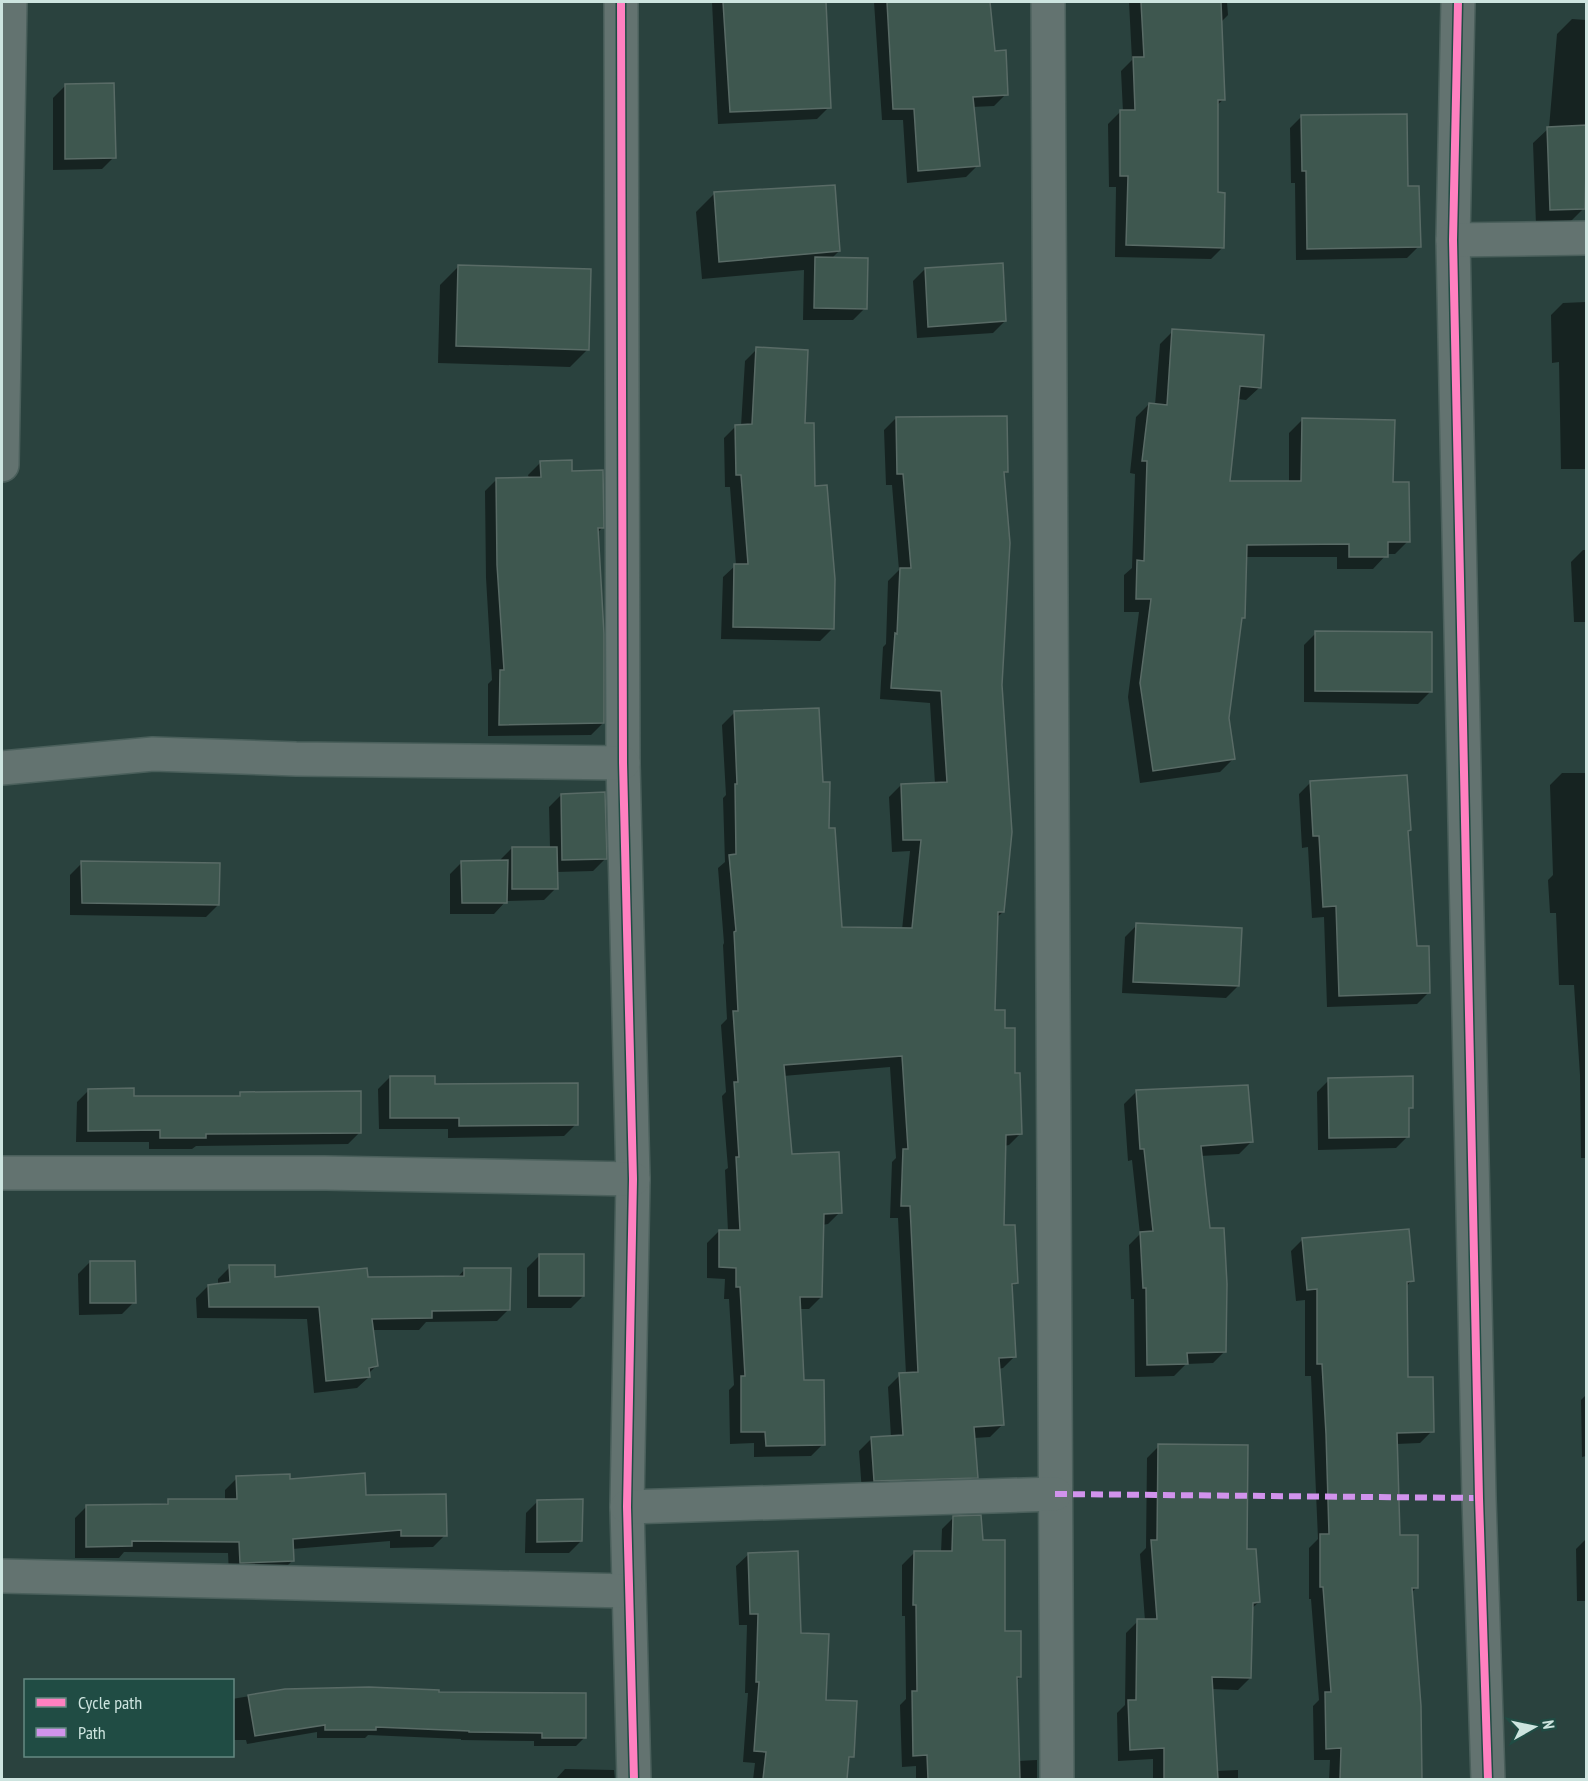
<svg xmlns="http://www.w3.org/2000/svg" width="1588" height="1781" font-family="'PT Sans Narrow',sans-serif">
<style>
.shadow{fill:#0007}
.building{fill:#3e574f;stroke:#596b66;stroke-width:1.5}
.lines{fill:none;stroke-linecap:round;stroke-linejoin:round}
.minor-casing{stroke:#4a5f5b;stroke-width:36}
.minor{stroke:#637370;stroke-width:33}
.quiet{stroke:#d193ec;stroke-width:6;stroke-dasharray:12 6;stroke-linecap:butt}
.cycleway-casing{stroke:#204c44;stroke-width:11}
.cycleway{stroke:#ff80c0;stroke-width:8}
</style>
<rect width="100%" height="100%" fill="#2a423e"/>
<g class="shadow">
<polygon points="712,2 825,2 829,107 817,119 718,124"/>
<polygon points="874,2 989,2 994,52 1006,94 994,106 972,107 978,165 966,177 907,183 903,120 882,120"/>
<polygon points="1129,2 1227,2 1228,15 1221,22 1224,99 1216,106 1217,194 1223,247 1211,259 1115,257 1116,187 1109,187 1108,124 1120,112 1123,112 1121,71 1132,60"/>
<polygon points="1572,19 1586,20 1586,205 1584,205 1584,208 1569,223 1536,225 1533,143 1549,128 1557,34"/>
<polygon points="65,86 114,157 102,169 53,170 53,98"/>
<polygon points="1302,116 1407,188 1419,246 1407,258 1296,260 1295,183 1291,183 1290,128"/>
<polygon points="714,194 839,251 831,259 865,308 853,320 803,320 804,270 702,279 696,212"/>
<polygon points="458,267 588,349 570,367 438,363 440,285"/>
<polygon points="925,269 1005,321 993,333 917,338 913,281"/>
<polygon points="1586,302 1586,469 1561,469 1559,362 1552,363 1551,315 1563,303"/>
<polygon points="1173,331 1260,387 1246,400 1237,399 1228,482 1289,483 1289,433 1302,420 1392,483 1408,541 1395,554 1387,554 1373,569 1337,569 1337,557 1245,557 1243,617 1241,620 1227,718 1233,759 1220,772 1140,783 1128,697 1139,612 1124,612 1124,575 1132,568 1135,474 1130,473 1136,417 1149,404 1155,405 1160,344"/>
<polygon points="757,349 804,425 832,629 820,641 721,639 723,577 736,565 730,487 725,487 724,438 736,426 741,426 745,361"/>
<polygon points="896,418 1006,472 1002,476 1001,685 1003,912 996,918 993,1012 1004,1030 1014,1075 1021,1133 1009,1145 1004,1146 1003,1227 1016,1283 1010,1288 1015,1356 1003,1368 998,1369 1002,1425 990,1437 974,1438 977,1477 965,1489 862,1492 859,1451 871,1439 891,1437 888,1387 900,1375 906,1374 898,1218 890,1218 892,1162 896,1158 890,1067 783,1076 790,1156 840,1212 828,1224 822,1225 821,1297 809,1309 799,1309 803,1381 823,1444 811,1456 754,1457 754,1443 730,1444 729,1390 734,1385 729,1299 724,1299 725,1279 707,1278 707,1243 719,1231 728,1231 725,1170 728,1168 722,1096 726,1092 721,1025 727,1019 723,945 724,943 718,868 725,862 723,798 726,795 722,725 734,713 822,784 841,928 902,930 910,851 892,852 889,797 901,785 935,784 930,703 880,699 883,647 886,644 888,581 899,570 892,485 886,485 884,430"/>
<polygon points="540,463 571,472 602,528 597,533 603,723 591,735 488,736 488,684 492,680 486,578 485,491 497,479 529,478 528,475"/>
<polygon points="1583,550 1586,550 1586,622 1574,622 1571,562"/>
<polygon points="1316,633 1430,692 1418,704 1304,702 1304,645"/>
<polygon points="1562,773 1586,773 1586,1158 1581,1158 1580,1075 1574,985 1559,985 1556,913 1550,913 1548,880 1553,875 1550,785"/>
<polygon points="1311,782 1407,832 1415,948 1429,992 1417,1004 1327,1007 1324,917 1312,918 1308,847 1302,848 1299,794"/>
<polygon points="561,795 605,859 593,871 556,872 556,888 544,900 506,901 494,914 450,914 450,874 462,862 500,860 512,848 550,848 549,807"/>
<polygon points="82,863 218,905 206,917 70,915 70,875"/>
<polygon points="1137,925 1238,986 1226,998 1122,993 1125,937"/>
<polygon points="390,1077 434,1086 576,1124 564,1136 448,1138 448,1129 379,1129 378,1089"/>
<polygon points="1329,1080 1411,1107 1407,1111 1408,1136 1396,1148 1318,1150 1317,1092"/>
<polygon points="89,1090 132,1097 236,1098 241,1093 360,1132 348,1144 196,1146 192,1149 149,1149 149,1142 76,1142 77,1102"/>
<polygon points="1136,1092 1251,1142 1239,1154 1200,1156 1225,1351 1213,1363 1186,1364 1174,1376 1135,1377 1134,1299 1131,1299 1129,1245 1140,1234 1132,1160 1128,1161 1124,1104"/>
<polygon points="1303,1239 1412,1280 1406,1287 1407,1379 1432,1431 1420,1443 1396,1444 1399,1536 1416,1588 1411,1593 1420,1706 1419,1780 1329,1780 1330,1760 1314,1760 1313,1706 1319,1700 1311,1599 1309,1599 1309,1548 1318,1539 1311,1376 1305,1376 1305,1300 1296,1301 1291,1251"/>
<polygon points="539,1256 583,1296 571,1308 527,1308 527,1268"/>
<polygon points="90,1262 134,1302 122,1314 79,1315 78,1274"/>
<polygon points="230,1267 274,1279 457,1278 465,1269 509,1309 497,1321 426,1322 419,1330 372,1330 376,1366 368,1374 369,1377 357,1388 314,1393 307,1319 197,1318 196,1298 208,1286 218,1285 218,1279"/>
<polygon points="1586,1395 1586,1456 1582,1457 1581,1400"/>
<polygon points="1159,1446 1245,1551 1259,1602 1251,1609 1250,1678 1238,1690 1211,1689 1216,1771 1238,1770 1238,1780 1153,1780 1153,1759 1118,1761 1117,1713 1125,1705 1126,1633 1138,1621 1145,1621 1140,1554 1146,1548 1147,1458"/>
<polygon points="237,1478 289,1481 365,1496 445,1535 433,1547 390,1548 390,1541 292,1549 293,1560 281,1572 229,1574 228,1553 124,1552 119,1558 75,1558 75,1518 87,1506 164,1506 169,1501 225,1500 225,1490"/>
<polygon points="538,1501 581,1541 569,1553 525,1553 526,1513"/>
<polygon points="954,1517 982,1542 1004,1632 1020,1677 1016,1681 1018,1761 1037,1760 1037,1780 916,1780 916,1766 902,1767 900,1705 906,1699 905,1616 902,1616 902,1565 914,1553 941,1553 942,1529"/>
<polygon points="1586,1539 1586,1601 1577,1601 1576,1549"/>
<polygon points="749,1554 799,1634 825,1701 852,1756 847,1761 845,1780 753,1780 755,1763 743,1762 748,1693 745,1693 747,1625 739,1625 736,1566"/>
<polygon points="285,1690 437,1694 585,1737 576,1746 534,1746 534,1741 461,1740 461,1739 368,1735 365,1738 317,1738 317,1732 247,1744 246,1740 232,1740 232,1699"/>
<polygon points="565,1769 614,1770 615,1780 555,1780"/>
</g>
<g class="building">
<polygon points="723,2 826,2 831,108 730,112"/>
<polygon points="887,2 990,2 995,51 1006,50 1008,95 973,97 980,166 918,171 914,109 893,109"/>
<polygon points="1141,2 1221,2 1225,100 1218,100 1218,192 1225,193 1224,248 1126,245 1128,176 1120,176 1120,110 1135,110 1133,57 1144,57"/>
<polygon points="114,83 116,158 65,159 65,84"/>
<polygon points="1407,114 1408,186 1419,186 1421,247 1307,249 1306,171 1302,171 1301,115"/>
<polygon points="1587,125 1585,209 1550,210 1547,127"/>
<polygon points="835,185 840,251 719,262 714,192"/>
<polygon points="815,257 868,258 867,309 814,308"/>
<polygon points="1003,263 1006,321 928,327 925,268"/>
<polygon points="458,265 591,269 589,350 456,346"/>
<polygon points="1172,329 1264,335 1261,388 1240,386 1230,481 1301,481 1302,418 1395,420 1393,482 1409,482 1410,542 1388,542 1388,557 1349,557 1349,544 1247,545 1245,618 1242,618 1229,718 1235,759 1153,771 1140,683 1151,599 1136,599 1137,560 1144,561 1147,461 1142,461 1149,403 1167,405"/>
<polygon points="756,347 808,350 805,423 814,423 815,486 827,485 835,579 834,629 733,627 734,564 748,564 741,475 736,475 735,425 752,424"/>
<polygon points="1007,416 1008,472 1004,472 1010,543 1002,685 1012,832 1004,912 998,912 995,1010 1005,1010 1005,1028 1015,1028 1015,1073 1020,1073 1022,1134 1006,1135 1004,1225 1015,1225 1018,1283 1012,1284 1016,1357 999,1358 1004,1425 974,1427 978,1478 874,1481 871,1437 903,1435 899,1373 918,1372 910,1206 901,1206 903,1149 908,1149 902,1056 784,1065 792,1154 839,1152 842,1213 824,1214 822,1297 800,1297 804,1380 824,1380 825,1445 766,1446 765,1432 741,1432 741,1376 745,1376 740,1287 736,1287 736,1268 719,1267 719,1230 740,1230 736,1157 739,1157 734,1082 738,1082 733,1011 738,1011 734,932 736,931 729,855 736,854 735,784 737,784 734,711 819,708 823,782 830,782 829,828 835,828 842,927 912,928 921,840 903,840 901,784 947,782 941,691 891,688 895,633 897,634 900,568 911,568 903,474 897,474 896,417"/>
<polygon points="572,460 572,471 603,470 604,528 598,528 604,634 604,723 499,725 500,670 504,670 497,565 496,478 541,477 540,461"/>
<polygon points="1315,631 1432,632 1432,692 1315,691"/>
<polygon points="1407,775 1411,830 1408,831 1417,946 1429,946 1430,993 1339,996 1336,906 1323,907 1319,836 1313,836 1310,781"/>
<polygon points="605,792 607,859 562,860 561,794"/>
<polygon points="512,847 557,847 558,889 512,889"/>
<polygon points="508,860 507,903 462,903 461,861"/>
<polygon points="81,861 220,863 219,905 82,903"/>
<polygon points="1136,923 1242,928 1239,986 1133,982"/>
<polygon points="390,1076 435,1076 435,1084 578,1083 578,1125 459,1126 459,1118 390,1118"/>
<polygon points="1413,1076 1413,1108 1409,1108 1409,1137 1329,1138 1328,1078"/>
<polygon points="1248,1085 1253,1142 1201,1146 1210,1228 1224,1228 1227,1284 1226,1352 1187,1353 1188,1364 1147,1365 1146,1288 1143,1288 1140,1232 1153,1231 1144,1149 1140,1149 1136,1090"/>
<polygon points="134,1088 134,1096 240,1096 240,1092 361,1091 361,1133 206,1134 206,1138 160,1138 160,1130 88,1131 88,1089"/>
<polygon points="1409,1229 1414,1281 1407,1282 1408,1377 1433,1377 1434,1432 1397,1433 1400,1535 1418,1535 1418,1588 1412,1588 1421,1706 1422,1779 1340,1779 1341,1748 1326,1749 1325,1692 1331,1692 1323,1587 1320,1587 1320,1534 1329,1534 1326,1434 1322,1364 1317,1364 1317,1289 1307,1290 1302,1238"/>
<rect x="539" y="1254" width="45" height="42"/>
<polygon points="90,1261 135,1261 136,1303 90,1303"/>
<polygon points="229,1265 275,1265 275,1277 367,1268 368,1277 464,1276 464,1268 511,1268 510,1310 432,1311 432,1318 372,1319 378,1366 369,1368 370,1377 326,1381 319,1307 209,1307 208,1285 230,1282"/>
<polygon points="1158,1444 1248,1445 1247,1549 1256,1549 1260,1602 1253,1603 1251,1678 1212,1677 1218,1779 1164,1779 1164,1748 1130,1750 1128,1700 1136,1700 1137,1619 1157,1619 1151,1540 1157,1540"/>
<polygon points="365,1473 366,1495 446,1494 447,1536 401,1536 401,1530 293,1539 294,1561 243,1563 240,1563 239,1542 132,1541 132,1546 86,1547 86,1505 168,1504 168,1499 237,1499 236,1476 290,1474 290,1479"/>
<polygon points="583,1499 582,1541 537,1542 537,1500"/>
<polygon points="981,1515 983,1540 1005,1540 1005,1631 1021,1631 1021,1677 1017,1677 1020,1779 928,1779 927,1755 913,1756 912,1691 917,1691 916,1605 913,1605 914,1551 952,1551 953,1516"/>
<polygon points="798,1551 801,1633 829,1634 826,1700 857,1701 854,1757 849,1757 847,1779 763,1779 766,1752 754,1751 759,1682 756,1682 758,1614 750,1614 748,1553"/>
<polygon points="369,1687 439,1690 439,1692 586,1693 586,1738 542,1738 542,1733 469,1732 469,1731 376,1727 376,1730 325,1730 325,1725 255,1736 248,1695 285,1689"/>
</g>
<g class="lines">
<g class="minor-casing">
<g id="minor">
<polyline points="621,2 623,763 633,1179 627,1507 634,1780"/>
<polyline points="1048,2 1057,1780"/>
<polyline points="1458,2 1453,240 1479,1498 1488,1780"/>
<polyline points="1453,240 1586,238"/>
<polyline points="2,465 10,2"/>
<polyline points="2,768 153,754 296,759 623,763"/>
<polyline points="2,1173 325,1173 633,1179"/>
<polyline points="627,1507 1055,1494"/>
<polyline points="2,1576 628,1591"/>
</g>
</g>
<use href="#minor" class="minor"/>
<polyline class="quiet" points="1055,1494 1479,1498"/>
<g class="cycleway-casing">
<g id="cycleway">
<polyline points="621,2 623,763 633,1179 627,1507 634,1780"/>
<polyline points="1458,2 1453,240 1479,1498 1488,1780"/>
</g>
</g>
<use href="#cycleway" class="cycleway"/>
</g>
<rect width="1588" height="1781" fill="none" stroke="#cde4df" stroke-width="6"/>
<rect x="24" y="1679" width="210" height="78" fill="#204c44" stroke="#658982" stroke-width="1.5"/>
<rect x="36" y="1698" width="30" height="9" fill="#ff80c0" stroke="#658982" stroke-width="1.5"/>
<text x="78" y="1709" font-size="18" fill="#cde4df">Cycle path</text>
<rect x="36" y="1728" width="30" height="9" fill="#d193ec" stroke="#658982" stroke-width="1.5"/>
<text x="78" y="1739" font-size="18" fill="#cde4df">Path</text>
<g transform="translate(1534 1727) rotate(81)" stroke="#204c44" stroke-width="4.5" paint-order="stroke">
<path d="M0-4.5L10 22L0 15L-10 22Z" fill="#cde4df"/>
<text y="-9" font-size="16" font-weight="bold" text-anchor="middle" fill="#cde4df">N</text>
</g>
</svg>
